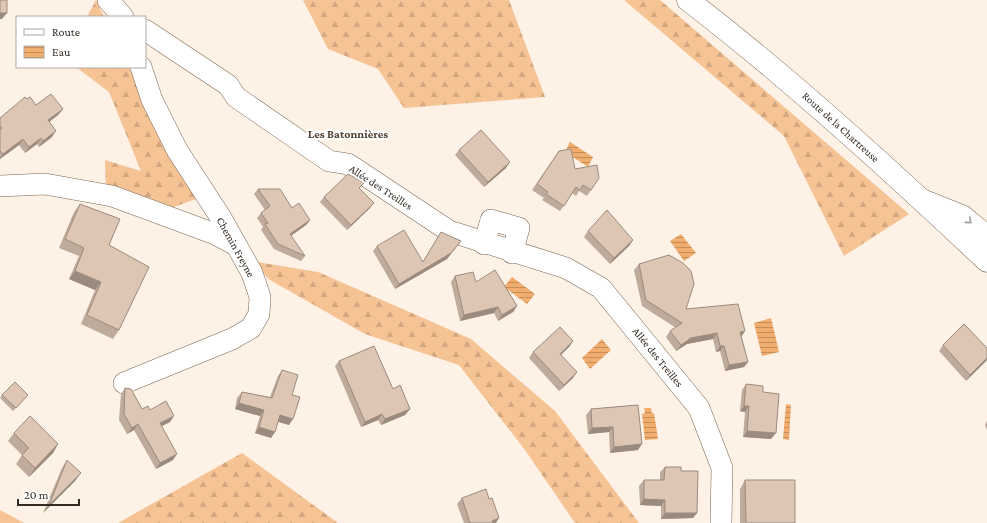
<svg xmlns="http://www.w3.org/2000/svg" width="987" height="523" font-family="'Crimson Pro',serif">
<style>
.grass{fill:#f6c395}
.forest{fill:url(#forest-firs)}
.water{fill:url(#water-rules)}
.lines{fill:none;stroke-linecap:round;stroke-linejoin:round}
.minor-casing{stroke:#796654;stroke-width:22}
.secondary-casing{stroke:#796654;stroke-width:23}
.minor{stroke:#fff;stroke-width:21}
.secondary{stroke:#fff;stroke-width:22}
.wall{fill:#beab9b}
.shaded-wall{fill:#9b8b7e}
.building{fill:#ddc7b4;stroke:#9b8b7e}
.oneway{stroke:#a3a09c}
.labels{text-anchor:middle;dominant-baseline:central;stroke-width:4;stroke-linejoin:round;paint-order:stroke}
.street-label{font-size:11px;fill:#332b23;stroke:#fff}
.neighbourhood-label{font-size:12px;font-weight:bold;fill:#4e3c2c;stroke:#fff}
</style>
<defs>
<pattern id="forest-firs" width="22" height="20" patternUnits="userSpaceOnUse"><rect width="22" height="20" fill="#f6c395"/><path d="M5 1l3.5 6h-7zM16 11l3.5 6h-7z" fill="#d3a880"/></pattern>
<pattern id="water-rules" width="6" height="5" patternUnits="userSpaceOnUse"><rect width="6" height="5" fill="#f1ad6d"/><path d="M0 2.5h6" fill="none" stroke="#c48d59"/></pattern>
</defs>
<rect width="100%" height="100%" fill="#fef1e5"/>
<polygon class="grass" points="0,510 24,523 0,523"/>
<g class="forest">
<polygon points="96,0 104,17 87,17"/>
<polygon points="303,0 509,0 545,97 404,108 378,69 328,49"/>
<polygon points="624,0 660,0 909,214 844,256 784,136"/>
<polygon points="76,67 129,67 196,199 171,208 106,191 105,160 141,171 109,92"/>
<polygon points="251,261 318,272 471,339 555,411 639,523 575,523 525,450 459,365 365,334 270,280"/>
<polygon points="242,453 338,523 118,523"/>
</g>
<g class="water">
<polygon points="570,142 593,157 588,167 565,152"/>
<polygon points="681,234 696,253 684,261 670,241"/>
<polygon points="512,277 535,294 527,304 504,287"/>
<polygon points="771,318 779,352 762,356 754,323"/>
<polygon points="602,339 611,350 590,369 582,358"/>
<polygon points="786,404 791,405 789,440 783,439"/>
<polygon points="644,408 651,408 652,413 654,413 658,439 645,440 642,414 645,413"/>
</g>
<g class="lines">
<g class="minor-casing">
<g id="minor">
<polyline points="108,0 123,17"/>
<polyline points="145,30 228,85 236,97 329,161 348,164 449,231 566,268 601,288 699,408 722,468 721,523"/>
<polyline points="0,186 45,184 112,196 215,234 234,244"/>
<polyline points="923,200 963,216 987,236"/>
<polyline points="484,244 491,220 519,228 512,253"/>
<polyline points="124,383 232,339 251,328 259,314 260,297 252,273 221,218 177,150 152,100 141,67"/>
</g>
</g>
<g class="secondary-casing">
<path id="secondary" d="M688 0C793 81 890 170 987 261"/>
</g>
<use href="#minor" class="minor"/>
<use href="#secondary" class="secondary"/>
</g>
<g class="wall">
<polygon points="27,99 36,105 63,109 58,115 49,122 52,137 39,147 37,144 25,153 19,145 0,159 0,118"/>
<polygon points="459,150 506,168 484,187 455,155"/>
<polygon points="559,151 575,169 599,178 587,196 579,191 576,196 572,193 560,211 542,200 544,198 532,190"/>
<polygon points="360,188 370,208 347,230 320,202 324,197"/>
<polygon points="258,189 292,208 310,220 306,225 291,236 305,256 301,261 274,249 261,230 263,227 257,218 261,213 265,210 254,194"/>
<polygon points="80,204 109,245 119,330 113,339 81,324 95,290 69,279 79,256 59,248 74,212"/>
<polygon points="588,231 633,240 629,246 610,264 584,237"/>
<polygon points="441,232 457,246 447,259 395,289 373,251 377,246 423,262"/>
<polygon points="639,264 686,309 741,337 748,362 744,367 725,371 720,351 716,352 713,339 687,344 676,351 666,337 670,331 676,328 642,306 634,270"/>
<polygon points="455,276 476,282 517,306 513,312 498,321 494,313 460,321 451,282"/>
<polygon points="573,341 569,347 561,355 573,378 559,391 529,358 533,352"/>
<polygon points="943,345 987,360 966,381 939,351"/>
<polygon points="339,361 393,389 410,409 405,415 381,425 378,420 361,427 335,366"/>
<polygon points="282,370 292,395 289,425 278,422 271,438 255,433 260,416 235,409 237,398 242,392 270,397 278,376"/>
<polygon points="746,384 763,392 771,439 743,437 745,412 740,411 742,390"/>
<polygon points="125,388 142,409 150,410 170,422 162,426 173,460 156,469 134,430 127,434 119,420 121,394"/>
<polygon points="2,395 28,395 13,411 0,398"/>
<polygon points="638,405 638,450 610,453 609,432 588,434 586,415 591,409"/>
<polygon points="987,421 987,430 985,425"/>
<polygon points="14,433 58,444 53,453 29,477 16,464 22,455 8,441"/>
<polygon points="67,460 75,481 43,513 62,468"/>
<polygon points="665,467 681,471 697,513 693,518 661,519 661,506 640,505 639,486 644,480 660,480 660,472"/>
<polygon points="745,480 795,523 740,523 740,489"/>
<polygon points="462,498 496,523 464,523 457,504"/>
</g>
<g class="shaded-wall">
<polygon points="0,13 7,13 2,19 0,19"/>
<polygon points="63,109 58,115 44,126 48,120"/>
<polygon points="56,131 52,137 39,147 43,141"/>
<polygon points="41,138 37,144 25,153 29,147"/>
<polygon points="23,139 19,145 0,159 0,158 3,154"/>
<polygon points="510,162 506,168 484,187 488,182"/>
<polygon points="374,203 370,208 347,230 351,225"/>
<polygon points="310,220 306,225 286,239 290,234"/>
<polygon points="633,240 629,246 610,264 614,258"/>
<polygon points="461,241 447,259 395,289 399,284"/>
<polygon points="75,271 101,282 95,290 69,279"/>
<polygon points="517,306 513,312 498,321 502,315"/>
<polygon points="498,307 494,313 460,321 464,315"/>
<polygon points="745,331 741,337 740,332"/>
<polygon points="717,333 713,339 687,344 676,351 681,345 691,338"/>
<polygon points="573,341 569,347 555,360 560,354"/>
<polygon points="720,346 724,346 720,351 716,352"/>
<polygon points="987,358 987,360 966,381 970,375"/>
<polygon points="748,362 744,367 725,371 729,365"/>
<polygon points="577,372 573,378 559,391 564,385"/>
<polygon points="239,403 264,410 260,416 235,409"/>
<polygon points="744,406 749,406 745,412 740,411"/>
<polygon points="410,409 405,415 381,425 385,419"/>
<polygon points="382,414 378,420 361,427 365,422"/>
<polygon points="280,415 293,419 289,425 276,421"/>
<polygon points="174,416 170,422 156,429 160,423"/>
<polygon points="138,424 134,430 127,434 132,428"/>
<polygon points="259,427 275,432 271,438 255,433"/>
<polygon points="613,427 609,432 588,434 592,428"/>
<polygon points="747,431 776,433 771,439 743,437"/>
<polygon points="58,444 53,453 29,477 35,468"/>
<polygon points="642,444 638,450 610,453 614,447"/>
<polygon points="177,454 173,460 156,469 160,463"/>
<polygon points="81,473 75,481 43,513 49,505"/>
<polygon points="644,499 665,500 661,506 640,505"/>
<polygon points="665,513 697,513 693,518 661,519"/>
<polygon points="499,518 496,523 490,523 492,521"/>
</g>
<g class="building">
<rect x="0" y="0" width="7" height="13"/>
<polygon points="51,94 63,109 48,120 56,131 43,141 41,138 29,147 23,139 3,154 0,151 0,130 2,128 0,126 0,118 25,97 27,99 30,97 36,105"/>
<polygon points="481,130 510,162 488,182 459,150"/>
<polygon points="571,149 575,169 597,165 599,178 591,190 583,185 580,190 576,187 564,206 546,194 548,192 537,184 559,151"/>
<polygon points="348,174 364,183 359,188 374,203 351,225 324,197"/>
<polygon points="258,189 280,189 292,208 299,203 310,220 290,234 305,256 278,244 265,224 268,223 261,213 270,206"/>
<polygon points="80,204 120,219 109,245 149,267 119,330 87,315 101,282 75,271 84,248 65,239"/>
<polygon points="607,210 633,240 614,258 588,231"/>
<polygon points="404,230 423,262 441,232 461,241 451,253 399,284 377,246"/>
<polygon points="669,255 683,263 691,271 694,284 686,309 738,304 745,331 740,332 748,362 729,365 724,346 720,346 717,333 691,338 681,345 670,331 682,323 646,300 639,264"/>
<polygon points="495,270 517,306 502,315 498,307 464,315 455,276 473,272 476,282"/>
<polygon points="964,324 987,348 987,358 970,375 943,345"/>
<polygon points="560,327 573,341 560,354 577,372 564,385 533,352"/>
<polygon points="374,346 393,389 400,385 410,409 385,419 382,414 365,422 339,361"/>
<polygon points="282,370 298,375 292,395 300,397 293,419 280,415 275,432 259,427 264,410 239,403 242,392 272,398"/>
<polygon points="15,382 28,395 16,408 2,395"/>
<polygon points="746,384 763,386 763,392 779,394 776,433 747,431 749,406 744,406"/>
<polygon points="125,388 131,389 142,409 148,406 150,410 166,401 174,416 160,423 177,454 160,463 138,424 132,428 124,414"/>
<polygon points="638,405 642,444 614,447 613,427 592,428 591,409"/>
<polygon points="30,416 58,444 35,468 22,455 29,448 14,433"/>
<polygon points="67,460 81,473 49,505"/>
<polygon points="665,467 681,467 681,471 698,471 697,513 665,513 665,500 644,499 644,480 664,480"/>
<polygon points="745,480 795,480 795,523 746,523"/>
<polygon points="486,489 489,499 492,498 499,518 492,521 493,523 470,523 462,498"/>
</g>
<defs><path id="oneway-chevron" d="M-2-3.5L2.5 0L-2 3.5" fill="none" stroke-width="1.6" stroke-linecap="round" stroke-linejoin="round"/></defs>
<use class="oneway" href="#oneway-chevron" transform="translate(969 221) rotate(40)"/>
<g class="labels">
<g class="street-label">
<text transform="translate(841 127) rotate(42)">Route de la Chartreuse</text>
<text transform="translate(381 187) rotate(33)">Allée des Treilles</text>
<text transform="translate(236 247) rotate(61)">Chemin Freyne</text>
<text transform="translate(658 357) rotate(51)">Allée des Treilles</text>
</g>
<g class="neighbourhood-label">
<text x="348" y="134">Les Batonnières</text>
</g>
</g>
<rect x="16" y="16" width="130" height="52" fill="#ffffff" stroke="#adaaa7"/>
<rect x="24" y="29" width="20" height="6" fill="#ffffff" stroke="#adaaa7"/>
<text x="52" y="36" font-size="12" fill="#332b23">Route</text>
<rect x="24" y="46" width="20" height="12" fill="url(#water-rules)" stroke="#adaaa7"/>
<text x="52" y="56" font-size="12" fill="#332b23">Eau</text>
<path d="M18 499v6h61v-6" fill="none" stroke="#332b23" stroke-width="2"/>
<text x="24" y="499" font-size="12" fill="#332b23" stroke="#ffffff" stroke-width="3" paint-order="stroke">20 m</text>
</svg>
